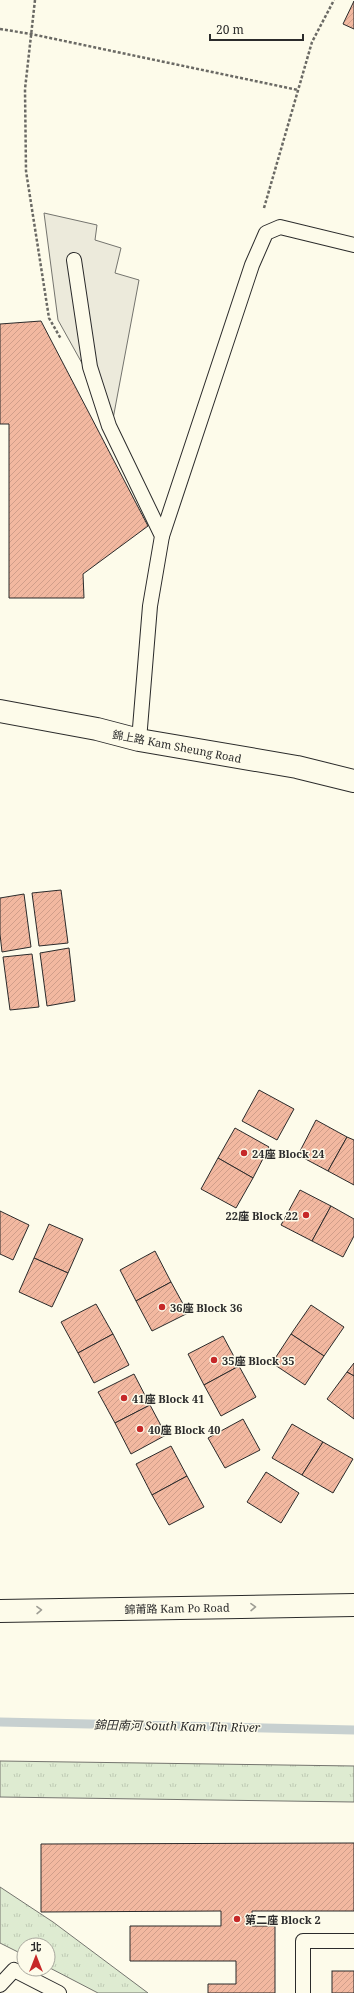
<svg xmlns="http://www.w3.org/2000/svg" width="354" height="1993" font-family="'Noto Serif','Noto Sans TC',serif">
<style>
.grass{fill:url(#grass-tufts);stroke:#74746e}
.parking{fill:#eceadb;stroke:#74746e}
.lines{fill:none;stroke-linecap:round;stroke-linejoin:round}
.stream{stroke:#c7d0d0;stroke-width:9}
.building{fill:url(#building-hatch);stroke:#2b2b2b}
.lane-casing{stroke:#2b2b2b;stroke-width:16}
.street-casing{stroke:#2b2b2b;stroke-width:24}
.secondary-casing{stroke:#2b2b2b;stroke-width:24}
.path{stroke:#6a6964;stroke-width:2.5;stroke-dasharray:3 2;stroke-linecap:butt}
.lane{stroke:#fdfbea;stroke-width:14}
.street{stroke:#fdfbea;stroke-width:22}
.secondary{stroke:#fdfbea;stroke-width:22}
.oneway{stroke:#9e9d94}
.poi-dot{fill:#c62828;stroke:#fdfbea;stroke-width:1.5}
.labels{text-anchor:middle;dominant-baseline:central;stroke-width:3;stroke-linejoin:round;paint-order:stroke}
.street-label{font-size:11px;fill:#2b2b2b;stroke:#fdfbea}
.poi-label{font-size:11px;font-weight:bold;fill:#2b2b2b;stroke:#fdfbea;text-anchor:start}
.water-label{font-size:12px;font-style:italic;fill:#2b2b2b;stroke:#fdfbea}
</style>
<defs>
<pattern id="grass-tufts" width="24" height="20" patternUnits="userSpaceOnUse"><rect width="24" height="20" fill="#deebd1"/><path d="M3 7l-1-3M5 7V3M7 7l1-3M15 17l-1-3M17 17v-4M19 17l1-3" fill="none" stroke="#bfcab4"/></pattern>
<pattern id="building-hatch" width="6" height="6" patternUnits="userSpaceOnUse"><rect width="6" height="6" fill="#f2b8a0"/><path d="M-1 1l2-2M0 6l6-6M5 7l2-2" fill="none" stroke="#d09e8a"/></pattern>
</defs>
<rect width="100%" height="100%" fill="#fdfbea"/>
<g class="grass">
<polygon points="0,1761 354,1766 354,1802 0,1797"/>
<polygon points="0,1887 53,1922 148,1993 98,1993 48,1967 48,1945 24,1945 24,1955 0,1943"/>
</g>
<polygon class="parking" points="44,213 97,225 95,240 121,248 115,273 139,280 113,419 58,320"/>
<g class="lines">
<polyline class="stream" points="0,1722 354,1730"/>
</g>
<g class="building">
<polygon points="354,1 354,29 343,24"/>
<polygon points="41,321 148,526 83,574 84,598 9,598 9,424 0,424 0,324"/>
<polygon points="61,890 68,943 39,946 32,893"/>
<polygon points="24,894 31,947 2,952 0,934 0,898"/>
<polygon points="69,948 75,1001 47,1006 40,953"/>
<polygon points="32,954 39,1007 10,1010 3,957"/>
<polygon points="259,1090 294,1109 277,1140 242,1121"/>
<polygon points="316,1120 347,1137 328,1171 298,1155"/>
<polygon points="235,1128 269,1147 253,1178 218,1158"/>
<polygon points="347,1137 354,1140 354,1185 328,1171"/>
<polygon points="218,1158 253,1178 236,1208 201,1189"/>
<polygon points="300,1190 331,1206 312,1241 281,1225"/>
<polygon points="331,1206 354,1219 354,1236 343,1257 312,1241"/>
<polygon points="0,1211 29,1225 13,1260 0,1254"/>
<polygon points="49,1224 83,1239 68,1273 34,1258"/>
<polygon points="155,1251 171,1282 136,1301 120,1270"/>
<polygon points="34,1258 68,1273 52,1307 19,1292"/>
<polygon points="171,1282 188,1313 152,1331 136,1301"/>
<polygon points="96,1304 113,1334 78,1353 61,1322"/>
<polygon points="311,1305 344,1327 324,1356 291,1334"/>
<polygon points="113,1334 129,1365 94,1383 78,1353"/>
<polygon points="291,1334 324,1356 305,1385 272,1363"/>
<polygon points="223,1336 239,1366 204,1385 188,1354"/>
<polygon points="354,1363 354,1376 347,1372"/>
<polygon points="239,1366 256,1397 221,1416 204,1385"/>
<polygon points="347,1372 354,1376 354,1419 327,1399"/>
<polygon points="134,1374 150,1405 115,1423 98,1392"/>
<polygon points="150,1405 166,1435 131,1454 115,1423"/>
<polygon points="243,1419 260,1450 225,1468 208,1438"/>
<polygon points="292,1424 323,1442 302,1475 272,1458"/>
<polygon points="323,1442 353,1459 333,1493 302,1475"/>
<polygon points="171,1446 187,1476 152,1495 136,1464"/>
<polygon points="266,1472 299,1493 281,1523 247,1502"/>
<polygon points="187,1476 204,1507 169,1525 152,1495"/>
<polygon points="354,1843 354,1911 252,1911 252,1926 275,1926 275,1993 208,1993 208,1984 236,1984 236,1961 130,1961 130,1926 221,1926 221,1911 41,1912 41,1844"/>
<rect x="332" y="1971" width="22" height="22"/>
</g>
<g class="lines">
<g class="lane-casing">
<g id="lane">
<polyline points="74,260 90,367 109,426 162,536 150,606 139,740"/>
<polyline points="162,536 252,265 266,233 280,227 354,245"/>
<polyline points="0,1985 14,1970 59,1993"/>
<polyline points="303,1993 303,1941 354,1941"/>
</g>
</g>
<g class="street-casing">
<polyline id="street" points="0,1611 354,1605"/>
</g>
<g class="secondary-casing">
<polyline id="secondary" points="0,711 97,729 139,740 297,767 354,781"/>
</g>
<g class="path">
<polyline points="35,0 25,89 26,171 49,318 61,339"/>
<polyline points="0,29 31,34 298,90"/>
<polyline points="264,208 312,42 334,0"/>
</g>
<use href="#lane" class="lane"/>
<use href="#street" class="street"/>
<use href="#secondary" class="secondary"/>
</g>
<defs><path id="oneway-chevron" d="M-2-3.5L2.5 0L-2 3.5" fill="none" stroke-width="1.6" stroke-linecap="round" stroke-linejoin="round"/></defs>
<g class="oneway">
<use href="#oneway-chevron" transform="translate(253 1607) rotate(-1)"/>
<use href="#oneway-chevron" transform="translate(39 1610) rotate(-1)"/>
</g>
<g class="poi-dot">
<circle cx="244" cy="1153" r="4"/>
<circle cx="306" cy="1215" r="4"/>
<circle cx="162" cy="1307" r="4"/>
<circle cx="214" cy="1360" r="4"/>
<circle cx="124" cy="1398" r="4"/>
<circle cx="140" cy="1429" r="4"/>
<circle cx="237" cy="1919" r="4"/>
</g>
<g class="labels">
<g class="street-label">
<text transform="translate(177 746) rotate(11)">錦上路 Kam Sheung Road</text>
<text transform="translate(177 1608) rotate(-1)">錦莆路 Kam Po Road</text>
</g>
<g class="poi-label">
<text x="252" y="1153">24座 Block 24</text>
<text x="298" y="1215" text-anchor="end">22座 Block 22</text>
<text x="170" y="1307">36座 Block 36</text>
<text x="222" y="1360">35座 Block 35</text>
<text x="132" y="1398">41座 Block 41</text>
<text x="148" y="1429">40座 Block 40</text>
<text x="245" y="1919">第二座 Block 2</text>
</g>
<g class="water-label">
<text transform="translate(177 1726) rotate(1)">錦田南河 South Kam Tin River</text>
</g>
</g>
<g transform="translate(36 1957)"><circle r="19" fill="#fdfbea" stroke="#a9a89e"/>
<path d="M0-3L7 15L0 10L-7 15Z" fill="#c62828"/>
<text y="-6" font-size="11" font-weight="bold" text-anchor="middle" fill="#2b2b2b">北</text>
</g>
<path d="M210 34v6h93v-6" fill="none" stroke="#2b2b2b" stroke-width="2"/>
<text x="216" y="34" font-size="12" fill="#2b2b2b" stroke="#fdfbea" stroke-width="3" paint-order="stroke">20 m</text>
</svg>
